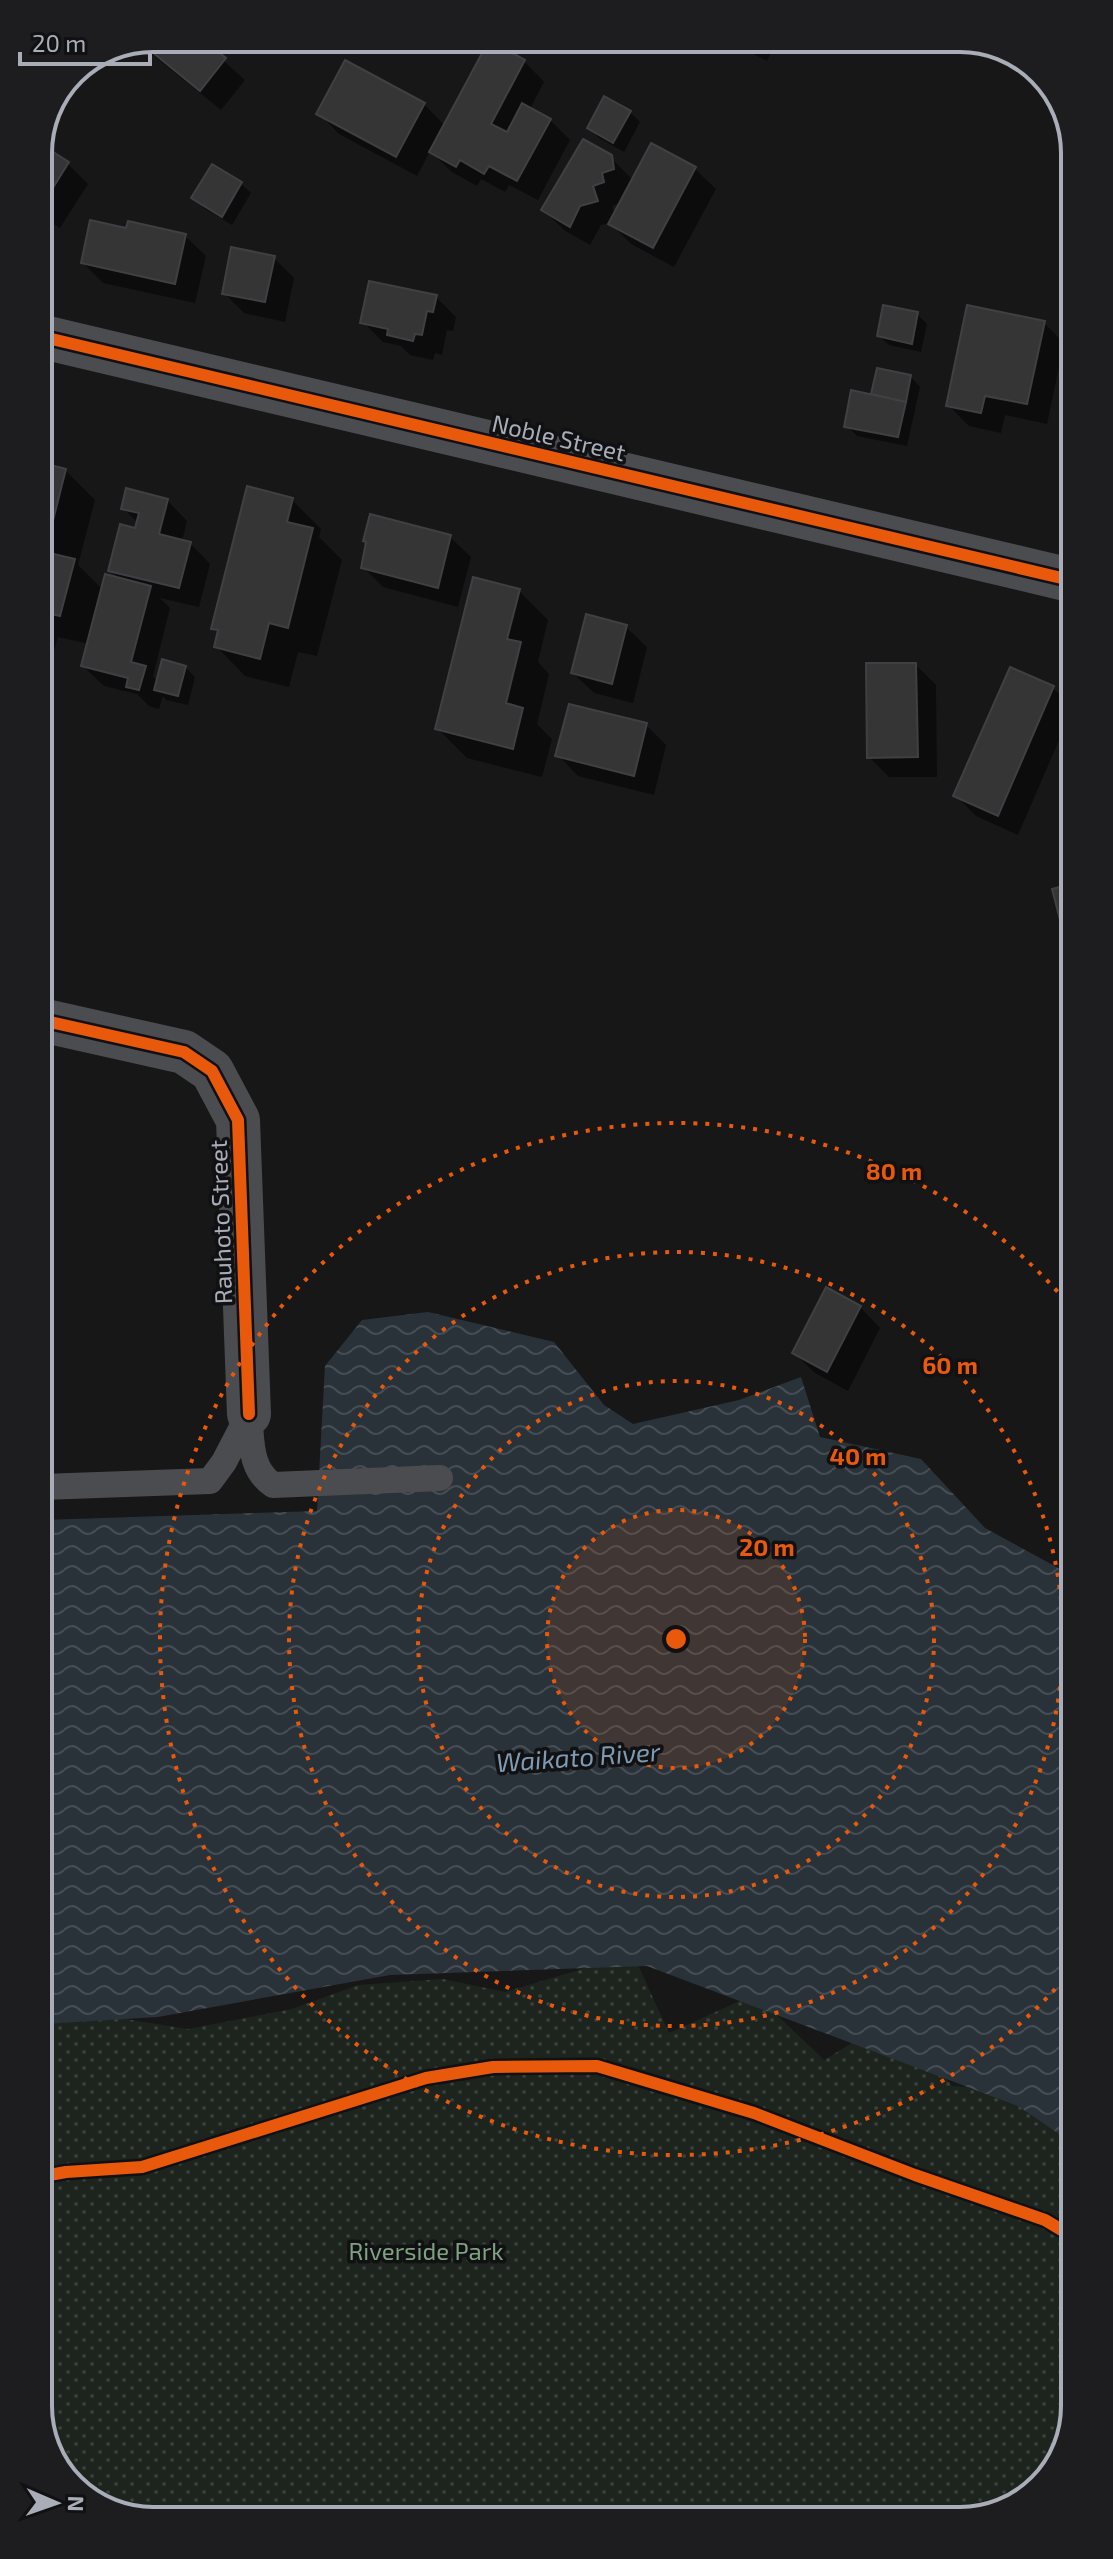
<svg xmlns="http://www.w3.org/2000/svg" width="1113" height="2559" font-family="'Exo 2',sans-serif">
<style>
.park{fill:url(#park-dots)}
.water{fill:url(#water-waves)}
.shadow{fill:#0007;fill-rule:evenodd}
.building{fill:#353536;stroke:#3f4043;stroke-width:2}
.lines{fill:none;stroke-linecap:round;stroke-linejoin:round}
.service{stroke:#4b4c50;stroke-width:26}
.minor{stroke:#4b4c50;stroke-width:44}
.cycleway-casing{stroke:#111113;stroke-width:17}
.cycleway{stroke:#e8590c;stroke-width:12}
.ring{fill:none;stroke:#e8590c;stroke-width:4;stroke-dasharray:4 8}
.labels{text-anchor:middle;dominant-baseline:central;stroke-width:7;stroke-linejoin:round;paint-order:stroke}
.street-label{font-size:24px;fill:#a8adb8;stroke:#111113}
.park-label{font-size:24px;fill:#7fa381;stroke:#111113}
.water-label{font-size:26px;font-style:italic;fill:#7f9bb3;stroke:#111113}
.rim{fill:none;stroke:#a8adb8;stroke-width:4}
.centre{fill:#e8590c;stroke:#111113;stroke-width:4}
.ring-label{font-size:24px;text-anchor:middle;font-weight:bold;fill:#e8590c;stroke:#111113;stroke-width:7;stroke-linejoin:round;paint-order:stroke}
</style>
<defs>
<pattern id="park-dots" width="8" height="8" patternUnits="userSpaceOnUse" patternTransform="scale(2)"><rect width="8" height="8" fill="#1d241e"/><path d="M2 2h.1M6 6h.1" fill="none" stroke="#3b413d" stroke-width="1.8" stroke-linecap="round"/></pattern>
<pattern id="water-waves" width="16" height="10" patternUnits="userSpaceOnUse" patternTransform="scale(2)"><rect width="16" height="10" fill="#2a3239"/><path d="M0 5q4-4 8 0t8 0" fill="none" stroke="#464d54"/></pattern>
</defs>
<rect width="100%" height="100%" fill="#171717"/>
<polygon class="park" points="633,1954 669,2033 755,1994 824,2060 898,2015 952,2086 1021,2091 1074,2138 1075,2407 1055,2470 997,2515 145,2521 83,2497 44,2443 43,2006 188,2029 292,2009 358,1985 443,1979 505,1992"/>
<polygon class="water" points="428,1312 554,1342 604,1405 633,1424 739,1400 801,1377 820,1437 921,1459 985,1528 1073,1576 1074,2144 1018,2106 647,1966 390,1975 158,2017 43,2024 42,1520 317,1511 325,1366 362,1320"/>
<g class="shadow">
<polygon points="153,38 198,38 245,80 221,110 139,44"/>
<polygon points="721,38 778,38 767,61"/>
<polygon points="524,61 544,82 530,109 550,120 570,140 538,200 509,185 505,192 481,179 477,186 452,172 430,151 417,176 339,134 319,113 424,104 445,126"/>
<polygon points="630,112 640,122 624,152 599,138 589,128"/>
<polygon points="39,145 68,164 88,184 60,228 38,214"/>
<path d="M652 146 695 169 716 189 674 267 631 244 610 223 601 225 590 245 564 230 543 209 610 157 631 178 632 183ZM622 203 615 215 612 206Z"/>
<polygon points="241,184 251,193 232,225 204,208 194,198"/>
<polygon points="128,231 185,236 206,256 195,303 103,283 83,263"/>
<polygon points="274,258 294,278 285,322 244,313 224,293"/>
<polygon points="436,297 456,317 453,331 447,330 442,355 435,353 433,360 410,355 401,346 383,342 363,322"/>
<polygon points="917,314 927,324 921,352 889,345 879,336"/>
<polygon points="1044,323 1064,343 1047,424 1005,415 1001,433 969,426 948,405"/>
<polygon points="878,371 911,377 920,387 907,446 857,436 847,426 873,397"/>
<polygon points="39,464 65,470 95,500 78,565 103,590 121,580 110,570 137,531 138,523 123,508 167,500 187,521 182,541 190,543 210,564 199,607 160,598 170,608 153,676 158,682 185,667 195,677 188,705 166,700 163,696 159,709 149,706 137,694 104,686 83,666 89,644 58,637 51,661 40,658"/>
<polygon points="292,500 321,529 319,537 342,560 317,656 298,652 289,687 245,676 216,646 219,634 214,628"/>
<polygon points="450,537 471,557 458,607 383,587 363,567"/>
<polygon points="519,591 548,620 538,662 549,674 537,724 552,739 542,777 467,758 437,728"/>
<polygon points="626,627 647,647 633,703 594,693 573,673"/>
<polygon points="916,665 936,685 937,777 889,777 869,757"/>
<polygon points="1053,688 1070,705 1070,715 1018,835 976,816 956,796"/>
<polygon points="646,725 666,745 654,795 578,776 558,755"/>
<polygon points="860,1307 880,1328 848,1391 815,1373 794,1353"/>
</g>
<g class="building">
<polygon points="153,38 201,38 226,58 200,91 141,43"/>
<polygon points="489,40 525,60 491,124 507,132 522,103 551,119 517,181 489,166 484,174 460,160 456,167 429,152"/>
<polygon points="345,60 425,103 396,157 316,114"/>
<polygon points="604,96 631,111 613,143 587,128"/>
<polygon points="583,139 612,155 614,169 602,173 604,182 593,186 598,201 580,206 570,227 541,210"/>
<polygon points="39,143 69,162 39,210 38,146"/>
<polygon points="651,143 696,167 653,248 608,224"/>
<polygon points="212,164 242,182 222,217 191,198"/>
<polygon points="90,220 126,228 128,221 186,234 175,284 81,263"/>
<polygon points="231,247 275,256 265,302 222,294"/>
<polygon points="369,281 437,295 433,312 427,311 422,335 415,334 413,341 387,335 388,329 360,323"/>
<polygon points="883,305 918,312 912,344 877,336"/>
<polygon points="967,305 1045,321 1027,404 985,396 981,413 946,406"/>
<polygon points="877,368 911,375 906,402 871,394"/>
<polygon points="851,390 906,402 898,437 844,427"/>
<polygon points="39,462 66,469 45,552 75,559 60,616 39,611"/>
<polygon points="247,486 293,498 287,522 313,528 288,628 269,623 260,659 214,647 218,630 211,629"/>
<polygon points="126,488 168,499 159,534 191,542 179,588 108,571 120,524 135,528 139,513 121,509"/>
<polygon points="370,514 451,535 438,588 361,568 366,542 363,541"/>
<polygon points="105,574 151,586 131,662 146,666 139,690 126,687 128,678 81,666"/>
<polygon points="473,577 520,589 507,639 521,642 506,703 523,708 513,749 435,729"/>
<polygon points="586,614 627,625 612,684 571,673"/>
<polygon points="162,659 186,666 178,696 154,690"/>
<polygon points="866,663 916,663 918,757 867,758"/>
<polygon points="1010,667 1054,686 998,816 953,796"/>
<polygon points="569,704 647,723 634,776 555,756"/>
<polygon points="1071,884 1071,962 1052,889"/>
<polygon points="826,1287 861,1306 827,1372 792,1353"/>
</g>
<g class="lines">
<g class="service">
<path d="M249 1414C252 1440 249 1469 273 1485L440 1478"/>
<polyline points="42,1487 210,1481 224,1462 249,1414"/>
</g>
<g class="minor">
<polyline points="39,336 1070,580"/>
<polyline points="41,1020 184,1052 212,1071 238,1120 249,1414"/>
</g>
<g class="cycleway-casing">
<g id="cycleway">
<polyline points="39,336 1070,580"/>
<polyline points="41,1020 184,1052 212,1071 238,1120 249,1414"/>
<polyline points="44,2176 66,2172 142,2167 426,2078 493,2067 597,2066 754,2113 915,2175 1045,2220 1075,2238"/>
</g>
</g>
<use href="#cycleway" class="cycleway"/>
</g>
<circle cx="676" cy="1639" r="129" fill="#e8590c" fill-opacity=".12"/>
<g class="ring">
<circle cx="676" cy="1639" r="129"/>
<circle cx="676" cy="1639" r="258"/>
<circle cx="676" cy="1639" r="387"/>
<path d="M1071 1971A516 516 0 1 1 1071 1307"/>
</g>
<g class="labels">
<g class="street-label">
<text transform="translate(559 437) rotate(13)">Noble Street</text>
<text transform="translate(220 1222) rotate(-92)">Rauhoto Street</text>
</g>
<g class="park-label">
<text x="426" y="2250">Riverside Park</text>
</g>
<g class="water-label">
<text transform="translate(578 1756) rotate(-4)">Waikato River</text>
</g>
</g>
<path d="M0 0H1113V2559H0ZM153 52H960A101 101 0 0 1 1061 153V2406A101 101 0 0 1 960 2507H153A101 101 0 0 1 52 2406V153A101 101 0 0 1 153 52Z" fill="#1d1d20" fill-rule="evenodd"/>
<path class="rim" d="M153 52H960A101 101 0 0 1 1061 153V2406A101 101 0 0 1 960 2507H153A101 101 0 0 1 52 2406V153A101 101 0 0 1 153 52Z"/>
<circle cx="676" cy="1639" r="12" class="centre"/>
<g class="ring-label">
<text x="894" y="1180">80 m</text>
<text x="950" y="1374">60 m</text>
<text x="858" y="1465">40 m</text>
<text x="767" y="1556">20 m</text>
</g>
<g transform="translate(56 2503) rotate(92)" stroke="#111113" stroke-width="6" paint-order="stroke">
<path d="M0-6L14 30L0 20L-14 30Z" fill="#a8adb8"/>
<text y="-12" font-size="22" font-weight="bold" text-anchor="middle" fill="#a8adb8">N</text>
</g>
<path d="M20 52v12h130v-12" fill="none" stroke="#a8adb8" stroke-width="4"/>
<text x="32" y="52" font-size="24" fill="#a8adb8" stroke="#111113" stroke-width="6" paint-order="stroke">20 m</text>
</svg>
